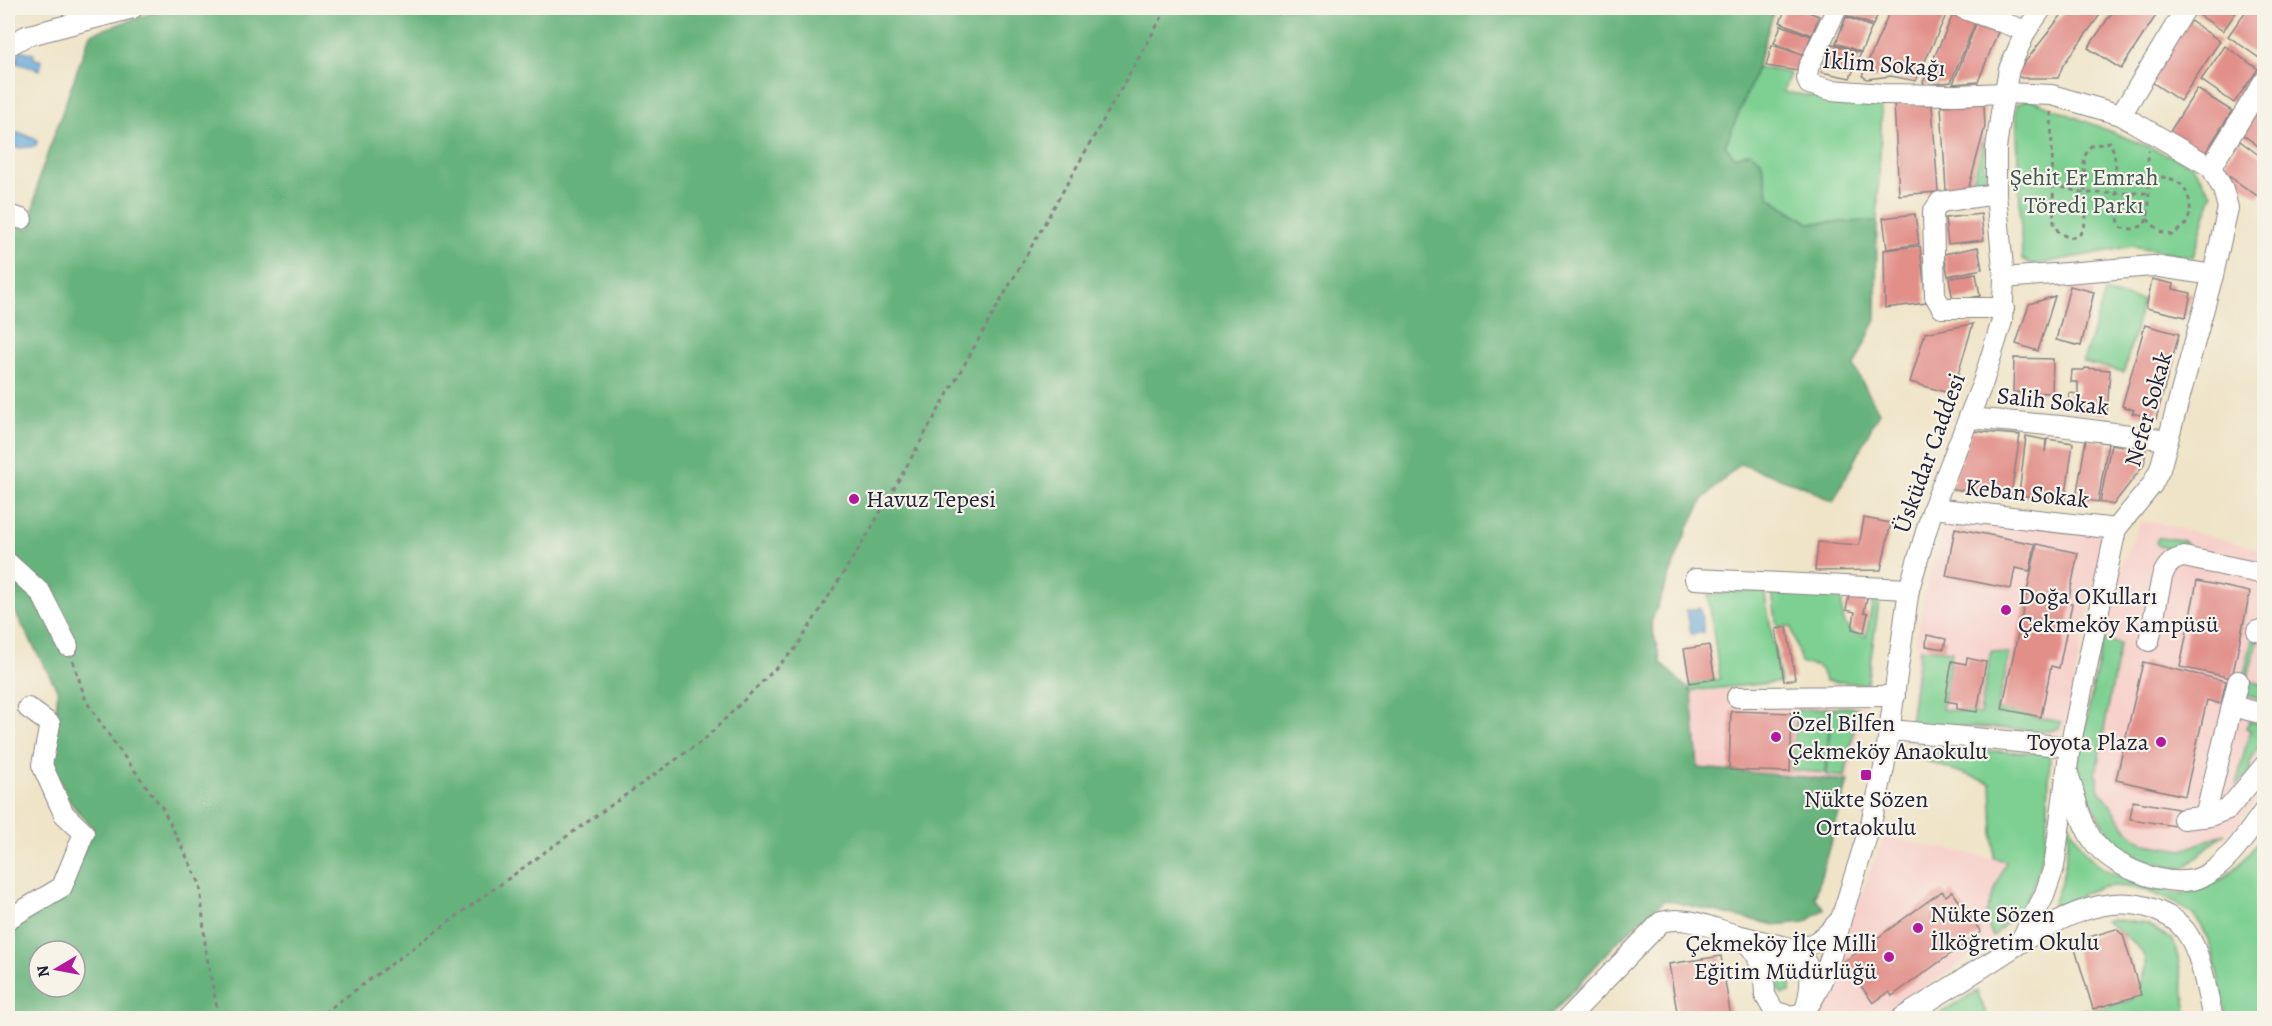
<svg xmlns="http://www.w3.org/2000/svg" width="2272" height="1026" font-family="Alegreya,serif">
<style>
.built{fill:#f7d0cb}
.green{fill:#7dd092;stroke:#507966;stroke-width:1.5}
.forest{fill:#66b27c;stroke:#446a5c;stroke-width:1.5;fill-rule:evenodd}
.water{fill:#64a7d8;stroke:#43648a;stroke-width:1.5}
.building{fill:#e28e89}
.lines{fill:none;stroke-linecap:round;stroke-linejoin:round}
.minor-casing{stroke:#888382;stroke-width:22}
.path{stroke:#888382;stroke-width:3;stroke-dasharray:4.5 4.5;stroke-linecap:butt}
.minor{stroke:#fff;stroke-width:20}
.poi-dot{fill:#b5179e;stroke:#f7f3e8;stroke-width:2}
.labels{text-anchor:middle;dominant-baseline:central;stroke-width:4.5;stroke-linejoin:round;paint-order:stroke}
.street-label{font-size:24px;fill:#22223b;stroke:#f7f3e8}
.park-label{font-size:24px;fill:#3d5655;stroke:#f7f3e8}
.poi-label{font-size:24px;fill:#22223b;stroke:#f7f3e8;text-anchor:start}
</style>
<rect width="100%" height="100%" fill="#f7f3e8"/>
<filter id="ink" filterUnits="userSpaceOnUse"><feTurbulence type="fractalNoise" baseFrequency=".0167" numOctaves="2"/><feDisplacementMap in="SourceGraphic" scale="12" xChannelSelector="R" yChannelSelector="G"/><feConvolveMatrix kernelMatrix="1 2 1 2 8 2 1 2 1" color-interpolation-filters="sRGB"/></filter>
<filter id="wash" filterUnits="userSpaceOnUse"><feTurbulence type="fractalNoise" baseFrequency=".008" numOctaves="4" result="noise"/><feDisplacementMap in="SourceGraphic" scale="24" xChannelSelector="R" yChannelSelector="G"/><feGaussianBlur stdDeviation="1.35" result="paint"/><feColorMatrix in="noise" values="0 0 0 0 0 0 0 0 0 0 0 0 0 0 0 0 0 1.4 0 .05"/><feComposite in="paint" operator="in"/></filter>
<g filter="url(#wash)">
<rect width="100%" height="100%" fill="#efe4c8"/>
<g class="built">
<polygon points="1944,515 2105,535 2063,734 1908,726 1917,636 1927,583"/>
<polygon points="2140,522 2157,523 2264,550 2264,791 2236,826 2183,871 2142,863 2112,845 2078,782 2075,764 2101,637 2121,568"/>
<polygon points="1730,689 1731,705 1865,706 1848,781 1698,768 1692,693"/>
<polygon points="1884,837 2006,861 1984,918 1993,937 1951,971 1874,1018 1813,1018"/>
</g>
<g class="green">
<polygon points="1757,67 1790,73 1783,92 1882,106 1877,221 1809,223 1769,197 1761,160 1735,157 1725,146"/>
<polygon points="2030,99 2191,164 2212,194 2193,257 2133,246 2034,265 2022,259 2016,105"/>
<polygon points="1984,138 1987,191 1970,193"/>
<polygon points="2105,293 2143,300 2124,372 2083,362"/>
<path d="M2158 538 2183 540 2187 544C2181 554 2169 548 2159 546L2156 542Z"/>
<polygon points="1764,590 1781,682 1690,691 1689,685 1720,679 1708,594"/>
<path d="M1772 592 1843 594C1841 604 1841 626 1852 632 1856 635 1862 635 1866 636L1874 595 1880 596 1867 684 1825 681C1821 662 1816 668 1801 663L1791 626 1777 627Z"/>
<polygon points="2253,635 2258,641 2247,680 2264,685 2264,701 2242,694 2241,687"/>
<polygon points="2103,639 2120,644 2096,773 2098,787 2129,832 2146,844 2183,850 2225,833 2183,869 2143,860 2114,842 2079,781 2077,765"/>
<polygon points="1920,648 1952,651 1942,709 1980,714 1991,651 2010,654 1997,710 2061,722 2059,728 2051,731 1910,724"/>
<polygon points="1846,707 1858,708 1845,777 1827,775 1830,725 1796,722 1796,710"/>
<polygon points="2249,721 2264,725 2264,742 2262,741 2250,761 2250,773 2236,785 2250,730 2246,728"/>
<polygon points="1795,724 1829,726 1826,773 1792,770"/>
<path d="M1904 748 2050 753C2047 802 2052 859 2024 902 2016 915 2003 926 1993 937L1984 919 2006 861 1994 858 1991 783 1903 753Z"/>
<path d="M2069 822C2076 838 2083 852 2096 863 2109 875 2165 894 2182 893 2191 893 2201 889 2209 886 2233 877 2250 853 2264 833V1018H2226C2220 991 2215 940 2196 918 2186 907 2171 901 2157 895 2139 888 2118 884 2099 888 2083 891 2069 905 2052 906 2065 878 2068 852 2069 822Z"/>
<path d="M2111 919 2147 924 2173 940 2178 958 2188 1018H2058L2088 1009 2090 1012 2131 1000C2160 954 2141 948 2105 921Z"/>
<polygon points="1791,964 1794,970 1790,992 1783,994 1779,991 1776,966"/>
<polygon points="1977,991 1988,1018 1932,1018"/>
</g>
<path class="forest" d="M166 8H1775L1753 79 1725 146 1735 157 1750 152 1761 160 1769 197 1809 223 1877 221 1876 319 1854 367 1879 412 1833 502 1803 486 1740 464 1704 498 1688 528 1651 623 1661 663 1692 693 1698 768 1848 781 1815 897 1824 909 1806 922 1775 925 1665 900 1620 939 1548 1018H8V929L64 897 93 828 69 801 51 760 58 691 8 599V225L30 229 39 178 90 34ZM39 951H75V987H39Z"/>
<g class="water">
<polygon points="20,50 34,54 33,58 42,61 40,70 16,63"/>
<path d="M20 133 34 138 37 141 36 145C32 148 13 149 8 146V140L11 134Z"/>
<polygon points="1700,608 1704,632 1691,634 1687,610"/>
</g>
<g id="blocks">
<g class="building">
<polygon points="1786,8 1798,8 1819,16 1812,35 1780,22"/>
<polygon points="1851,8 1881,8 1873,25 1847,16"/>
<polygon points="1891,8 1938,8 1948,11 1916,81 1891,76 1867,79 1862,76"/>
<polygon points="2067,8 2105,8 2063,65 2058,78 2022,78 2015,75"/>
<polygon points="2115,8 2147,8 2157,14 2121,69 2088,48"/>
<polygon points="2189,8 2239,8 2223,31"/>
<polygon points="2248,8 2264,8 2264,57 2262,60 2228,36"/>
<polygon points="1953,15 1975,23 1951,82 1925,85 1923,82"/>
<polygon points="1846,17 1872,27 1861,52 1836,43"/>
<polygon points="2189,20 2220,41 2180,101 2149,80"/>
<polygon points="1976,24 1998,32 1978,82 1953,84"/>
<polygon points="1781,25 1811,36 1804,55 1774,43"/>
<polygon points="1833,44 1861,53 1850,78 1821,72"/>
<polygon points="1772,45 1803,55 1798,71 1766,66"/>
<polygon points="2225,46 2258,69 2234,103 2201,80"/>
<polygon points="2197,89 2232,111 2204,155 2169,133"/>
<polygon points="2264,103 2264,150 2242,134"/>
<polygon points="1894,104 1932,105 1938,192 1899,195"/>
<polygon points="1984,104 1985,127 1968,190 1946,191 1941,106"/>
<polygon points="2240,141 2264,159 2264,189 2259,197 2220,170"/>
<polygon points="1915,214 1919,244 1887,249 1883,218"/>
<polygon points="1981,214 1984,240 1948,244 1945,218"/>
<polygon points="1920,246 1926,303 1885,308 1884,250"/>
<polygon points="1978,247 1982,269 1948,276 1944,254"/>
<polygon points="1976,273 1980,296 1953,301 1949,278"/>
<polygon points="2152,279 2174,284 2173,289 2191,293 2186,317 2146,308"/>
<polygon points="2070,286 2094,292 2081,346 2056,340"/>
<polygon points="2055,296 2038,351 2016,344 2029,304"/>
<polygon points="1973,324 1952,394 1910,382 1925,333"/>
<polygon points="2145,325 2179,334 2156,419 2132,413 2134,410 2122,406"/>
<polygon points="2014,358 2053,359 2052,393 2013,392"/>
<polygon points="2085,368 2110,370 2107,414 2078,412 2078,406 2068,406 2069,393 2078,394 2078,382 2071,382 2072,370 2084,370"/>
<polygon points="1971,431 2020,435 2011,495 1950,489"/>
<polygon points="2026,436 2046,440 2045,452 2047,439 2073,443 2065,501 2019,495"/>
<polygon points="2086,439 2108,443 2098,502 2076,498"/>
<polygon points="2111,444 2146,450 2144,465 2113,505 2100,502"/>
<polygon points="1864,518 1891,523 1881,570 1815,571 1818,542 1859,545"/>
<polygon points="1955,528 2035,544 2030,571 2015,568 2011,589 1946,576"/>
<polygon points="2037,544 2078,553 2068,603 2072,604 2059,668 2051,666 2041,717 2002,709"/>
<polygon points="2197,581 2250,592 2232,678 2180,667"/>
<polygon points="1849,595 1867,598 1864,612 1868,613 1864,632 1852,629 1855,612 1846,610"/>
<polygon points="1787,627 1795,679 1784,681 1776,629"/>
<polygon points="1927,635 1946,639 1944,649 1926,646"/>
<polygon points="1709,645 1715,679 1690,683 1684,649"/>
<polygon points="1967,658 1986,662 1977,712 1957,709 1957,703 1945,701 1952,661 1966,664"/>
<polygon points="2143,662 2226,681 2221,704 2207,700 2185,796 2116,780"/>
<polygon points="1731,711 1792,713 1790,772 1729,770"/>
<polygon points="2133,801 2178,809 2175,826 2130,819"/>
<polygon points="1942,891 1946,896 1952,891 1981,932 1892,996 1889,992 1873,1003 1844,962"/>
<polygon points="2116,929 2123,935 2141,995 2093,1009 2075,949 2078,948 2076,941"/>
<polygon points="1721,956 1731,1018 1678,1018 1669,964"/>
</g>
</g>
</g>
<g filter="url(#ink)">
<use href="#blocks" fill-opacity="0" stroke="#888382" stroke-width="1.5"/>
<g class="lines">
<g class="minor-casing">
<g id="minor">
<polyline points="1837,8 1808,68 1807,78 1809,84 1831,90 1883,94 1955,95 2004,93 2052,95 2121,115 2211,167 2223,189 2228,208 2213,275 2160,469 2152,485 2116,529 2070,747 2054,867 2044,896 2020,942"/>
<polyline points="1962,8 2026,31"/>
<polyline points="8,46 26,36 133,8"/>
<polyline points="2121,115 2186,8"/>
<polyline points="2211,167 2264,81"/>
<polyline points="1996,194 1940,202 1933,212 1935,296 1942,308 2004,308"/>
<polyline points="8,215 22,219"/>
<polyline points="2004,278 2153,266 2213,275"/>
<polyline points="1969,418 2060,426 2168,440"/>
<polyline points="1933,508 2116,529"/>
<polyline points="8,563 41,593 68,646"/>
<polyline points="1695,579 1909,589"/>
<polyline points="2257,631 2264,633"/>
<path d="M2149 641 2162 577C2166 565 2172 559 2184 557L2264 574"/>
<polyline points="1737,697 1895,696"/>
<polyline points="2232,706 2264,714"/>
<polyline points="1891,730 2070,747"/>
<path d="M2068 773C2075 795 2080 823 2094 842 2111 865 2155 883 2184 881 2195 881 2205 876 2214 870 2234 855 2249 831 2264 811"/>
<polyline points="2205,817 2238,681"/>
<polyline points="2183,819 2210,816 2228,809 2264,766"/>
<polyline points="8,919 62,887 84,833 64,814 42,765 50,724 28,708"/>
<polyline points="1841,919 1871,823 1884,768 1909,589 1933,508 1983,382 2002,321 2004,278 1996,194 1996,149 2001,112 2009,69 2026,31 2042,8"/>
<path d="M1764 975 1774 960 1816 942 1827 934 1841 919C1837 939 1819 1002 1801 1013 1793 1018 1782 1014 1774 1011L1765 995 1764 975 1757 956 1750 946 1733 934 1786 947C1791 951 1798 953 1802 958 1817 971 1808 1002 1803 1018"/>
<path d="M1568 1018 1661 922C1684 915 1710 927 1733 934"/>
<path d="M1902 1018C1930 1000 1958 983 1986 965 2034 935 2094 887 2153 909 2162 913 2173 917 2180 925 2201 944 2206 991 2213 1018"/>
</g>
</g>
<g class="path">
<path d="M2051 112 2054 224 2059 233 2070 238 2080 234 2086 221 2084 157 2091 146 2110 142C2123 169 2109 208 2122 228L2133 229 2145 225 2149 209 2148 150"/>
<polyline points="2053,185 2084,193 2148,193"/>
<path d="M2147 219 2161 232 2172 235C2177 231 2184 228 2187 222 2194 208 2189 186 2174 180 2166 176 2158 177 2150 178"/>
<polyline points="73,661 86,701 115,744 163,809 200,884 206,953 219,1018"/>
<polyline points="317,1018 549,849 705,739 796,648 868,534 1167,8"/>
</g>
<use href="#minor" class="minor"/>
</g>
</g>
<g class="poi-dot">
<circle cx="854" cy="499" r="6"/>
<circle cx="2006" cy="610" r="6"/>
<circle cx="1776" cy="737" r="6"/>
<circle cx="2161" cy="742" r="6"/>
<rect x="1860" y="769" width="12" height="12" rx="3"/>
<circle cx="1918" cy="928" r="6"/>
<circle cx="1889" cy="957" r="6"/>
</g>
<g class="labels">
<g class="street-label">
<text transform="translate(1884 64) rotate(4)">İklim Sokağı</text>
<text transform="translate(2053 401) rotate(6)">Salih Sokak</text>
<text transform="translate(2148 409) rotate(-74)">Nefer Sokak</text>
<text transform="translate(1929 453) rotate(-70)">Üsküdar Caddesi</text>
<text transform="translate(2027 493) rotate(6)">Keban Sokak</text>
</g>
<g class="park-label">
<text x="2084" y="177">Şehit Er Emrah<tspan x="2084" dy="28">Töredi Parkı</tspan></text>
</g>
<g class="poi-label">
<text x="866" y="499">Havuz Tepesi</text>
<text x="2018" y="596">Doğa OKulları<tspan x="2018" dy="28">Çekmeköy Kampüsü</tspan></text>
<text x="1788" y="723">Özel Bilfen<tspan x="1788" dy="28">Çekmeköy Anaokulu</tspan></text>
<text x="2149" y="742" text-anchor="end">Toyota Plaza</text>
<text x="1866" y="799" text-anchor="middle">Nükte Sözen<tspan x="1866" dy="28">Ortaokulu</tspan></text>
<text x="1930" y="914">Nükte Sözen<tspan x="1930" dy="28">İlköğretim Okulu</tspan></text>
<text x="1877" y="943" text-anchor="end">Çekmeköy İlçe Milli<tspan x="1877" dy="28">Eğitim Müdürlüğü</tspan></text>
</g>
</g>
<rect width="2272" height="1026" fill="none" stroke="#f7f3e8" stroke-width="30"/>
<g transform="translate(57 969) rotate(260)"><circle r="28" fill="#f7f3e8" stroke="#a29fa3" stroke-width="1.5"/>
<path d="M0-4.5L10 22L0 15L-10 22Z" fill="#b5179e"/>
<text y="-9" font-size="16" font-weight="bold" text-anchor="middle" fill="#22223b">N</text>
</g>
</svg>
